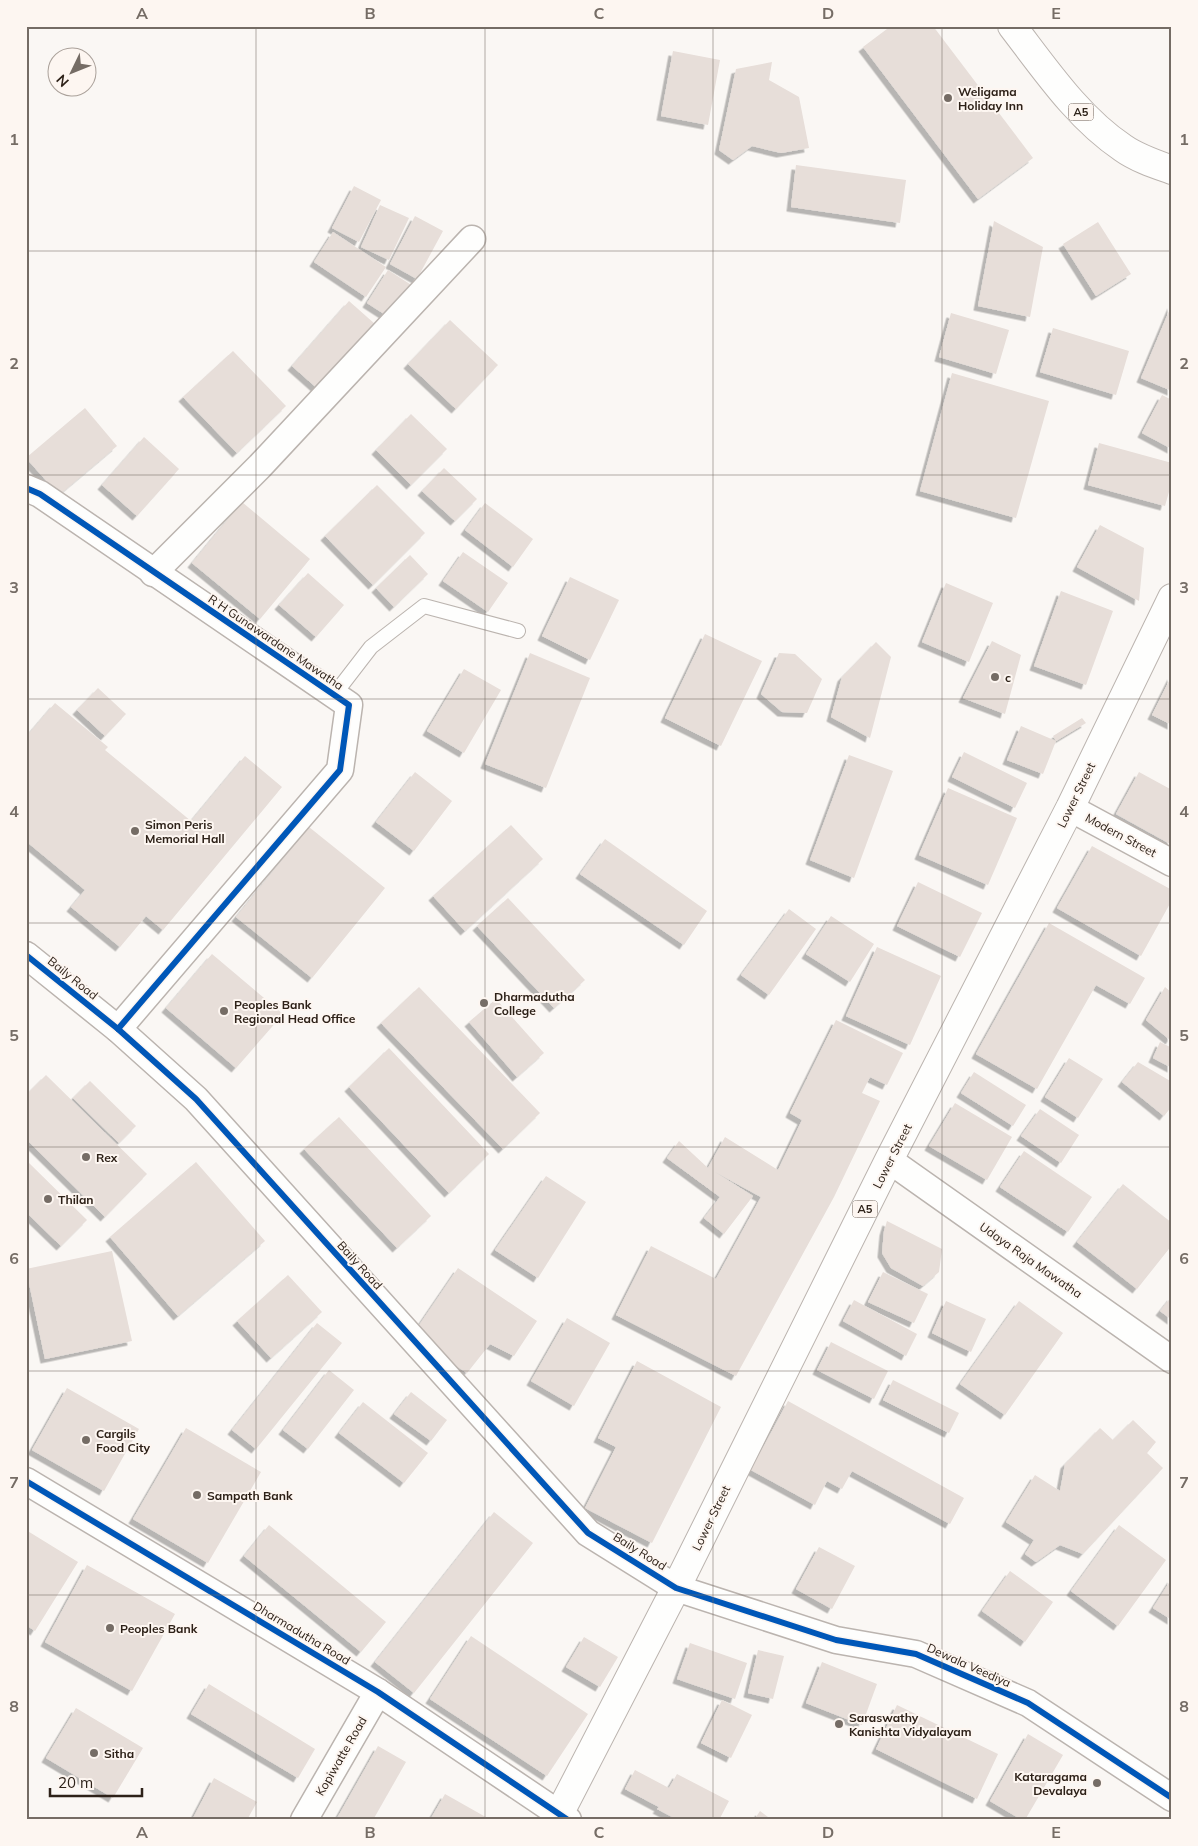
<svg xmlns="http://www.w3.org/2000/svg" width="1198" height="1846" font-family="Mulish,sans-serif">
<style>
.building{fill:#e7ded9;filter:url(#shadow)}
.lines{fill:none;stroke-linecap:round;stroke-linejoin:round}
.lane-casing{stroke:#bbb4af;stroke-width:16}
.street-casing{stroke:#bbb4af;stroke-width:29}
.highway-casing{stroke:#bbb4af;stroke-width:30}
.lane{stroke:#fefefd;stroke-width:14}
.street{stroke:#fefefd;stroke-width:26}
.highway{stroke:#fefefd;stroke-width:28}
.cycleway-casing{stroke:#fdf6f1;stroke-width:9}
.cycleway{stroke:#0057b8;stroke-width:6}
.grid{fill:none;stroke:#756c65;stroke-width:1;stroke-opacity:0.55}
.poi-dot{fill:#756c65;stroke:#fdf6f1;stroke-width:2}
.labels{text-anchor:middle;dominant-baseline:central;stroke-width:4;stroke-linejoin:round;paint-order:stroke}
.shield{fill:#fdf6f1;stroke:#6b6159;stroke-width:1}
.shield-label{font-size:11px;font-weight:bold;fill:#2d2118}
.poi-label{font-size:12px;font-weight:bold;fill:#2d2118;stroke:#fdf6f1;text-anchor:start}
.street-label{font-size:12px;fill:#2d2118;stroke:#fdf6f1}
.neatline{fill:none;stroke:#756c65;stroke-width:2}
.grid-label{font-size:16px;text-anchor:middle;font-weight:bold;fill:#756c65}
</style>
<defs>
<filter id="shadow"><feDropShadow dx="-4.5" dy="4.5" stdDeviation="0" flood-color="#0004"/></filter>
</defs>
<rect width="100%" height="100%" fill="#faf7f4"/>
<g class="building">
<polygon points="891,26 933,26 1033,158 978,199 863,47"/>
<polygon points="673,51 720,60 708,125 661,116"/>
<polygon points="772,62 769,80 799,97 809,148 781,153 752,146 733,160 719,150 736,69"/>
<polygon points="796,165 906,180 900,223 791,207"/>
<polygon points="354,186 381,200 359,242 332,228"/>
<polygon points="380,205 409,218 389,260 361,247"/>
<polygon points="415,216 443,231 417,279 390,264"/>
<polygon points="994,221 1043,247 1030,317 978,306"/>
<polygon points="1098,222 1131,274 1096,296 1063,244"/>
<polygon points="333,232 386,267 366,297 314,262"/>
<polygon points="388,270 416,288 395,321 367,303"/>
<polygon points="349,301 375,324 319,390 292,366"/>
<polygon points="1172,304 1172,391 1141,378"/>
<polygon points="951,313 1009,330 996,374 939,357"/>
<polygon points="450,320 498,365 456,409 408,364"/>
<polygon points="1053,328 1129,351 1116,395 1040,372"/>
<polygon points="233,351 286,406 237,453 183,397"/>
<polygon points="952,373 1049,401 1016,518 920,491"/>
<polygon points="1162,395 1172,400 1172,449 1142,433"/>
<polygon points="85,408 117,446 59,495 26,458"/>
<polygon points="411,414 447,449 411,485 376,450"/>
<polygon points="144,437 179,469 137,516 102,485"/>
<polygon points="1099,443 1172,463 1172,481 1165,506 1088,485"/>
<polygon points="444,468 477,499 455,521 422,491"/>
<polygon points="377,485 425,533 373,585 325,536"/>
<polygon points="242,502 310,559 260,619 192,563"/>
<polygon points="485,503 533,539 513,567 465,530"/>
<polygon points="1100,525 1144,548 1139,601 1077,567"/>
<polygon points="463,552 508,583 488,612 443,581"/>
<polygon points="410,555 428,574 394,607 376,588"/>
<polygon points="308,573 344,605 316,637 279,605"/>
<polygon points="570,577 619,600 590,660 542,636"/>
<polygon points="946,583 993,603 969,662 922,642"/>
<polygon points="1061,591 1113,611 1086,685 1034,666"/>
<polygon points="705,634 762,661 721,746 665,718"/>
<polygon points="992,641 1021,655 1005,714 963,698"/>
<polygon points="876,642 891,657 870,738 831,717 842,677"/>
<polygon points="530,653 590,678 546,788 485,764"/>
<polygon points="779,653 795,654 822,679 807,713 782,712 761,694"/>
<polygon points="464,669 501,690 464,753 427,731"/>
<polygon points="1172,675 1172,725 1152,715"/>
<polygon points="98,688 126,714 105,736 77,710"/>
<polygon points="55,703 108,747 105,750 191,821 245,756 282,787 163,930 146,916 120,947 71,907 85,890 27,842 26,843 26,737"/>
<polygon points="1082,718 1086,723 1056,741 1053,736"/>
<polygon points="1021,726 1056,741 1043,774 1007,760"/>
<polygon points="964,752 1027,783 1015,808 952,777"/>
<polygon points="849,755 893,771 854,878 810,860"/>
<polygon points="415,772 452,801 414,851 376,822"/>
<polygon points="1139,772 1172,790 1172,845 1116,814"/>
<polygon points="948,788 1017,818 988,885 919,855"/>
<polygon points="511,825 543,859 465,931 433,896"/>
<polygon points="309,827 385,888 312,978 236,917"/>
<polygon points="605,839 707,911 684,945 580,874"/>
<polygon points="1092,846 1172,890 1172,900 1141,956 1057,908"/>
<polygon points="918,882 982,913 960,957 897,926"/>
<polygon points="508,898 585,980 554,1008 477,926"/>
<polygon points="789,909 816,929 769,995 741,975"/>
<polygon points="831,916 874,944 850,982 806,954"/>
<polygon points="1049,923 1145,978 1130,1004 1096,985 1037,1089 976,1054"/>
<polygon points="877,947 941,976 910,1045 846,1016"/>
<polygon points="212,954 283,1014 236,1068 166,1008"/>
<polygon points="419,987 540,1113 503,1149 381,1023"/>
<polygon points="1165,987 1172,993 1172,1037 1170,1040 1146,1020"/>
<polygon points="496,999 544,1053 517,1077 469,1022"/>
<polygon points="836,1020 903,1053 887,1085 870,1077 862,1093 880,1101 834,1197 736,1376 616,1315 651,1246 716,1279 761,1197 715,1172 753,1196 724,1234 704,1218 720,1197 667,1158 679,1141 708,1168 725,1137 778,1170 802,1120 790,1113"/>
<polygon points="1160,1042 1172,1048 1172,1068 1153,1058"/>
<polygon points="389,1048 489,1154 449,1193 349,1087"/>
<polygon points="1069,1058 1103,1079 1078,1118 1045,1097"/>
<polygon points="1138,1062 1172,1082 1172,1106 1164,1116 1122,1082"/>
<polygon points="974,1072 1026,1105 1013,1126 961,1093"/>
<polygon points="46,1075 147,1174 105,1217 26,1139 26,1095"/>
<polygon points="90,1081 136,1126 119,1143 73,1098"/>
<polygon points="955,1103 1012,1137 987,1180 929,1146"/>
<polygon points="1040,1109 1079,1135 1061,1163 1021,1136"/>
<polygon points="339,1117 431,1216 397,1248 304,1149"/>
<polygon points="1024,1151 1092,1197 1068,1232 1000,1187"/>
<polygon points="26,1160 87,1220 61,1246 26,1212"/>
<polygon points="196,1162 265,1241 178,1316 110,1237"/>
<polygon points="546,1176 586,1202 538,1278 495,1250"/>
<polygon points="1123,1184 1172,1223 1172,1245 1137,1289 1077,1242"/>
<polygon points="887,1221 942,1249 939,1272 923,1286 891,1268 882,1253 884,1231"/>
<polygon points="112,1251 132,1341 45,1359 26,1269"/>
<polygon points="458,1268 537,1321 514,1356 490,1344 467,1373 411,1337"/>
<polygon points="883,1272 928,1294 914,1323 868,1302"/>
<polygon points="288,1275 322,1312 271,1358 237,1321"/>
<polygon points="1172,1296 1172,1320 1160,1311"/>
<polygon points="854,1300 917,1334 906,1356 843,1321"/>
<polygon points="946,1301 986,1319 971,1352 932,1333"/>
<polygon points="1019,1301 1063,1333 1005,1415 960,1384"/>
<polygon points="567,1318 610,1343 574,1406 531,1381"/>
<polygon points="317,1323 342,1343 256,1449 232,1430"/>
<polygon points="831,1342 888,1371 874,1399 817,1370"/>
<polygon points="637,1361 721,1407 652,1543 585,1508 616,1447 598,1438"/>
<polygon points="329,1370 354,1390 308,1449 283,1430"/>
<polygon points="893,1380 959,1413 949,1433 883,1400"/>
<polygon points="67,1388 139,1429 104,1491 32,1450"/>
<polygon points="411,1392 447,1420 431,1441 394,1414"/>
<polygon points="788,1401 964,1498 950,1524 852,1471 842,1489 827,1481 815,1505 751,1470"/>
<polygon points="363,1402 428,1453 404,1483 339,1433"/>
<polygon points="1133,1420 1156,1442 1147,1453 1163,1468 1083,1554 1060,1545 1036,1562 1025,1554 1034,1540 1006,1522 1035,1475 1060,1491 1065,1464 1100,1428 1113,1440"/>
<polygon points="186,1428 261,1472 208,1563 133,1519"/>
<polygon points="494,1512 533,1543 414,1693 375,1662"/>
<polygon points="269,1525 386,1622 361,1652 244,1556"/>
<polygon points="1119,1525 1166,1560 1118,1626 1071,1591"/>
<polygon points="26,1530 78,1562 35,1631 26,1625"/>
<polygon points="819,1547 855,1566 832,1609 796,1589"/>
<polygon points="87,1565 175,1614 132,1691 45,1642"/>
<polygon points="1010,1571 1053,1602 1025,1642 982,1611"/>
<polygon points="1172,1578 1172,1620 1153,1608"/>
<polygon points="471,1636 588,1714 547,1776 430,1699"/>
<polygon points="584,1637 618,1657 600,1687 566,1667"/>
<polygon points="690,1643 747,1663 735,1699 677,1679"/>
<polygon points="758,1650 784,1656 773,1699 748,1693"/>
<polygon points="822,1662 877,1684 862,1725 806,1703"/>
<polygon points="209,1684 315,1749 298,1778 191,1714"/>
<polygon points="722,1700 752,1715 731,1758 701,1743"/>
<polygon points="897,1705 998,1754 977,1799 876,1749"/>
<polygon points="76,1708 143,1748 113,1798 46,1758"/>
<polygon points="1028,1734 1063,1755 1025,1820 1022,1820 990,1801"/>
<polygon points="378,1746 406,1762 373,1820 336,1820"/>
<polygon points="635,1770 669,1788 677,1774 729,1801 719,1820 678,1820 657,1809 659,1807 625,1789"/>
<polygon points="214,1778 257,1802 247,1820 192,1820"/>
<polygon points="445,1794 491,1820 430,1820"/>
<polygon points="760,1811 772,1820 754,1820"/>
</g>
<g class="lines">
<g class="lane-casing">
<polyline id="lane" points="334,695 371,647 424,606 518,631"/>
</g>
<g class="street-casing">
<g id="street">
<polyline points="26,488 40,494 349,705 340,770 118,1029"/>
<polyline points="153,573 260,466 472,239"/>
<polyline points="1070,808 1172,863"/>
<polyline points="26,955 118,1029 196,1099 588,1533 676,1588 836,1640 916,1654 1028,1703 1172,1798"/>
<polyline points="889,1160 1172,1360"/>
<polyline points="26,1481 378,1692 568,1820"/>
<polyline points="304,1820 378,1692"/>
</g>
</g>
<g class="highway-casing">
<g id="highway">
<path d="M1012 26C1045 69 1078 118 1123 148 1137 158 1155 164 1172 170"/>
<polyline points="556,1820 676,1588 889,1160 1070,808 1172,598"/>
</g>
</g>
<use href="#lane" class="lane"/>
<use href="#street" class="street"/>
<use href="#highway" class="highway"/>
<g class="cycleway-casing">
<g id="cycleway">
<polyline points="26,488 40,494 349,705 340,770 118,1029"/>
<polyline points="26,955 118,1029 196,1099 588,1533 676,1588 836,1640 916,1654 1028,1703 1172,1798"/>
<polyline points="26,1481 378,1692 568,1820"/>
</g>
</g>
<use href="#cycleway" class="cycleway"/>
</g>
<path class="grid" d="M256 26V1820M485 26V1820M713 26V1820M942 26V1820M26 251H1172M26 475H1172M26 699H1172M26 923H1172M26 1147H1172M26 1371H1172M26 1595H1172"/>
<g class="poi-dot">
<circle cx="948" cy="98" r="5"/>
<circle cx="995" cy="677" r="5"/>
<circle cx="135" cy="831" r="5"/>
<circle cx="484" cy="1003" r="5"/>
<circle cx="224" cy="1011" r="5"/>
<circle cx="86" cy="1157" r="5"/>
<circle cx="48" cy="1199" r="5"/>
<circle cx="86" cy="1440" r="5"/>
<circle cx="197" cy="1495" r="5"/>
<circle cx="110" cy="1628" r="5"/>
<circle cx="839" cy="1724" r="5"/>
<circle cx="94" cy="1753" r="5"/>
<circle cx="1097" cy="1783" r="5"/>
</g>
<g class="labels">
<g class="shield">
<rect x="1068.5" y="103.5" width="25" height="17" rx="4"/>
<rect x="852.5" y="1200.5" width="25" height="17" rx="4"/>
</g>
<g class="shield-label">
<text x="1081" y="112">A5</text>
<text x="865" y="1209">A5</text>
</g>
<g class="poi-label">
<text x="958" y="91">Weligama<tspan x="958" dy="14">Holiday Inn</tspan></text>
<text x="1005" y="677">c</text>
<text x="145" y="824">Simon Peris<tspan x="145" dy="14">Memorial Hall</tspan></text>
<text x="494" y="996">Dharmadutha<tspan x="494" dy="14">College</tspan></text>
<text x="234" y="1004">Peoples Bank<tspan x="234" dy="14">Regional Head Office</tspan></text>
<text x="96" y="1157">Rex</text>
<text x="58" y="1199">Thilan</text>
<text x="96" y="1433">Cargils<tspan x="96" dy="14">Food City</tspan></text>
<text x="207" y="1495">Sampath Bank</text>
<text x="120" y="1628">Peoples Bank</text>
<text x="849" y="1717">Saraswathy<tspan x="849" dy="14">Kanishta Vidyalayam</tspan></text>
<text x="104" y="1753">Sitha</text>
<text x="1087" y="1776" text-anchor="end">Kataragama<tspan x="1087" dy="14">Devalaya</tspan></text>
</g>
<g class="street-label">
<text transform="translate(276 642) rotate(34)">R H Gunawardane Mawatha</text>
<text transform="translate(1076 795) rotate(-64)">Lower Street</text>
<text transform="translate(1121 835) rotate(28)">Modern Street</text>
<text transform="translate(73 978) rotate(39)">Baily Road</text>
<text transform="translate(892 1156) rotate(-63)">Lower Street</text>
<text transform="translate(1031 1260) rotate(35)">Udaya Raja Mawatha</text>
<text transform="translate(360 1265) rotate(48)">Baily Road</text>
<text transform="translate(711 1518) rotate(-64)">Lower Street</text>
<text transform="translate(640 1551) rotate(32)">Baily Road</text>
<text transform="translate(302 1633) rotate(31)">Dharmadutha Road</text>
<text transform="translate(969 1665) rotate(24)">Dewala Veediya</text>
<text transform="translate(341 1756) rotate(-60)">Kopiwatte Road</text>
</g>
</g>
<rect width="1198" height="1846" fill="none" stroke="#fdf6f1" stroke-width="55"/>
<g transform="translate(72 72) rotate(227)"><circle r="24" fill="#fdf6f1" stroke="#aaa19a"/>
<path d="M0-4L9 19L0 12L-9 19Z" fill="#756c65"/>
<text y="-8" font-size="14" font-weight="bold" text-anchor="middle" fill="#2d2118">N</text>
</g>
<path d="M50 1788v8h92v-8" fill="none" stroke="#2d2118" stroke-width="2.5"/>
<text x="58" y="1788" font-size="15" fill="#2d2118" stroke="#fdf6f1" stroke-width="4" paint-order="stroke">20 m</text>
<rect x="28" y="28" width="1142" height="1790" class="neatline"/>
<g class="grid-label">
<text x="142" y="19">A</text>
<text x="370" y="19">B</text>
<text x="599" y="19">C</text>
<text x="828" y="19">D</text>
<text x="1056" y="19">E</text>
<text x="14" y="145">1</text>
<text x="1184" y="145">1</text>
<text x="14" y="369">2</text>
<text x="1184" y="369">2</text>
<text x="14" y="593">3</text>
<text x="1184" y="593">3</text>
<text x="14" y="817">4</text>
<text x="1184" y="817">4</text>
<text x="14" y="1041">5</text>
<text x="1184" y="1041">5</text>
<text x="14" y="1264">6</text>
<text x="1184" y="1264">6</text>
<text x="14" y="1488">7</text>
<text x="1184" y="1488">7</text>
<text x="14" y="1712">8</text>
<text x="1184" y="1712">8</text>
<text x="142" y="1838">A</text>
<text x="370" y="1838">B</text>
<text x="599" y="1838">C</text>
<text x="828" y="1838">D</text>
<text x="1056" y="1838">E</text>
</g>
</svg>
